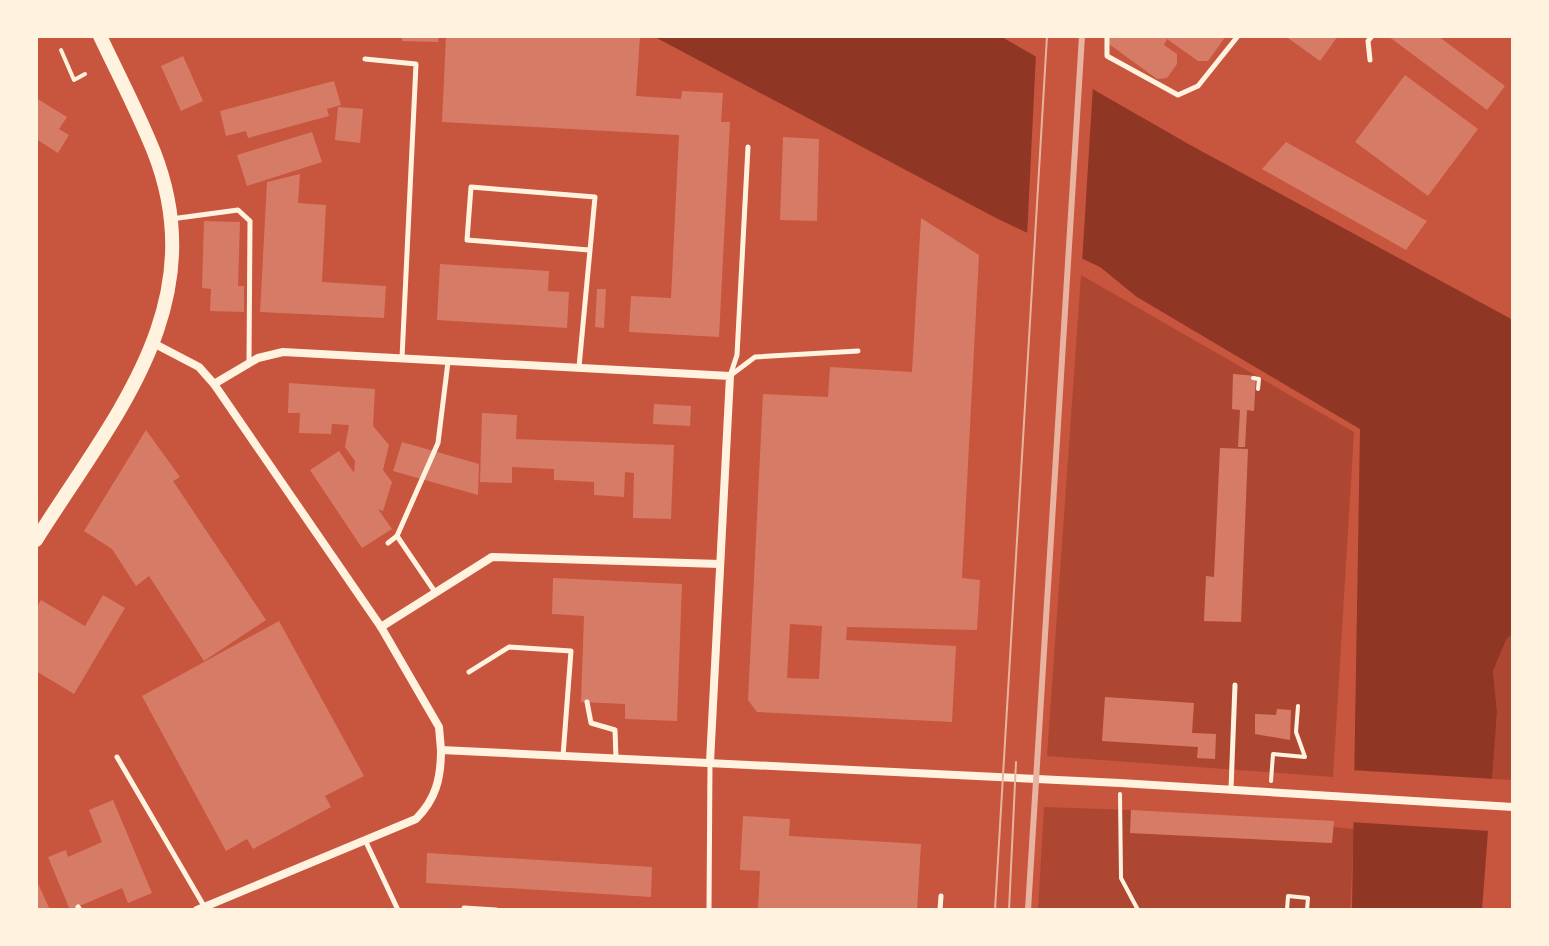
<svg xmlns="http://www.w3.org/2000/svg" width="1549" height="946" font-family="'PT Sans',sans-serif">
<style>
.green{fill:#ae4732}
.water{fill:#8f3625}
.pier{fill:#c8553d}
.building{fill:#d67c66;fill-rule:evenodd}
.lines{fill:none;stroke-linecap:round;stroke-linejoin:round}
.path{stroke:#fff3e0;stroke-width:4}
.service{stroke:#fff3e0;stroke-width:5}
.minor{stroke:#fff3e0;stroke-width:8}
.secondary{stroke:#fff3e0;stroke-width:14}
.tram{stroke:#e9b49f;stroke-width:2}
.rail{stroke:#e9b49f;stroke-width:6}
</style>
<rect width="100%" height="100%" fill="#c8553d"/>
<g class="green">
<polygon points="1081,275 1354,432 1333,777 1047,756"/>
<polygon points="1513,633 1513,780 1491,779 1497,712 1493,671 1506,640"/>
<polygon points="1044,807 1131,810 1131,833 1332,843 1333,827 1354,829 1350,910 1038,910"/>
</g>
<polygon class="water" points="653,36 1000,36 1192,146 1513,320 1513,633 1506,640 1493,671 1497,712 1482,910 1352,910 1360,429 1137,297 1100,267 998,219"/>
<g class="pier">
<polygon points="1036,54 1093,86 1082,263 1027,237"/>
<polygon points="1351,770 1495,779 1490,831 1350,822"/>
</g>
<g class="building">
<polygon points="402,36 439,36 438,42 402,41"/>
<polygon points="446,36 640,36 636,96 681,99 682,91 723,93 721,122 730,122 719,337 629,332 631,296 671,298 679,135 442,122"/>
<polygon points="1108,36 1226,36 1208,61 1198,61 1167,39 1164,45 1177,54 1177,64 1167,78 1157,79 1109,44"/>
<polygon points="1285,36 1338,36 1320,61"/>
<polygon points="1388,36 1438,36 1505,86 1487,110"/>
<polygon points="183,56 203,101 181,111 161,66"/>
<polygon points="1405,75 1478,129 1428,196 1355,142"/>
<polygon points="334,81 341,105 327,109 329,116 248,138 246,131 226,136 220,111"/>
<polygon points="36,98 67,117 59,129 69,135 58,153 36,139"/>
<polygon points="338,107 363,109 360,143 335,140"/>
<polygon points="312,132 322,162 247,186 237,155"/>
<polygon points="783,137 819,139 817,221 780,220"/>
<polygon points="1286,142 1427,221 1406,250 1262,169"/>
<polygon points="300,174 298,203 326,205 322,282 386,286 384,318 260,312 267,182"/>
<path d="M921 218 979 255 962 578 980 580 977 630 847 627 846 640 956 646 952 722 757 712 748 700 763 394 828 397 830 367 912 372ZM790 624 822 626 819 679 787 678Z"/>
<polygon points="204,221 240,222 238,286 244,286 244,312 210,311 211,289 202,288"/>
<polygon points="440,264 549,271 548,291 569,292 567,328 437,320"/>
<polygon points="597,289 606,289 604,328 595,327"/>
<polygon points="1233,374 1256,376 1254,411 1247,410 1245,447 1238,447 1240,410 1232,409"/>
<polygon points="289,383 375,389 373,426 389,445 383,470 392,482 383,511 378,509 392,529 362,548 310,470 339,451 354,473 355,461 345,447 349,425 332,424 331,434 299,433 300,413 288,413"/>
<polygon points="654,404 691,406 690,426 653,424"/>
<polygon points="482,413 517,415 516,439 674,445 671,519 633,518 634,473 625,472 624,497 594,495 594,482 554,480 554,469 512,467 512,483 480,482"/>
<polygon points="146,430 180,477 173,481 266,620 204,661 149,576 136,586 112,549 84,531"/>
<polygon points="402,442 479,464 478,495 393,471"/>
<polygon points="1220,448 1248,449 1241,622 1204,621 1206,576 1214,577"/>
<polygon points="553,578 682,584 677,721 625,719 625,704 581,702 584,616 552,614"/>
<polygon points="103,595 125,608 74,694 36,671 36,609 41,600 85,626"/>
<polygon points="279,621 364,776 325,796 331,807 253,849 247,839 226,851 142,696"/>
<polygon points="1105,697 1194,703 1192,733 1216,734 1215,759 1197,758 1198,747 1102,741"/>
<polygon points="1277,709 1291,710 1290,740 1255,734 1255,714 1276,715"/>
<polygon points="113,800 152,893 128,903 122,888 70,910 48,857 66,850 68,857 102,842 89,810"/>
<polygon points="1131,810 1334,821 1332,843 1130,833"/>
<polygon points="743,816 790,819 789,836 921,844 917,910 758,910 760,871 740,870"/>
<polygon points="427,853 652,867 651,897 426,883"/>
<polygon points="36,879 50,910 36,910"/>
</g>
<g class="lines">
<g class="path">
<polyline points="61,50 74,80 85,74"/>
<polyline points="1253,378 1259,379 1258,389"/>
<polyline points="1271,781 1273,754 1305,757 1296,732 1298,706"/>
<polyline points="1120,794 1121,878 1138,910"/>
<polyline points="1287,910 1288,896 1308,898 1307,910"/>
</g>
<g class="service">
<polyline points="1107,36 1107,56 1178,95 1198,86 1238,36"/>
<polyline points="365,59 416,64 402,358"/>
<polyline points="1370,60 1368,41 1372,36"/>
<polyline points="171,219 238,210 250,221 249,362"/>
<polyline points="579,367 595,197 471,187 467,240 589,250"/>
<polyline points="731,375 755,357 858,351"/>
<polyline points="730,376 737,355 748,147"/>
<polyline points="397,536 438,443 448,362"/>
<polyline points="388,543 397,536 435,592"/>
<polyline points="469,672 509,647 571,651 563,756"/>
<polyline points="587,702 591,723 615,730 616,758"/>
<polyline points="117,757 204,906"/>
<polyline points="1231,789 1235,685"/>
<polyline points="365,840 398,910"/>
<polyline points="78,907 80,910"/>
<polyline points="464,908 496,910"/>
<polyline points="709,910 710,763"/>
<polyline points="940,910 941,896"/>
</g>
<g class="minor">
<polyline points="155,344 199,367 214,384 381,627 439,727 441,750 1120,783 1513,807"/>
<polyline points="214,384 258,358 283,352 730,376 710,762"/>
<polyline points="381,627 492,557 720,564"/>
<path d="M197 910 416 819C436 799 441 778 441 750"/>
</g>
<path class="secondary" d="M36 540C113 417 214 306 154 152 138 112 118 74 100 36"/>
<g class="tram">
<polyline points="995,910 1047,36"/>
<polyline points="1009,910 1016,762"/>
</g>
<polyline class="rail" points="1028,910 1082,36"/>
</g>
<rect width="1549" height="946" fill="none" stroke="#fff3e0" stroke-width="76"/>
</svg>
